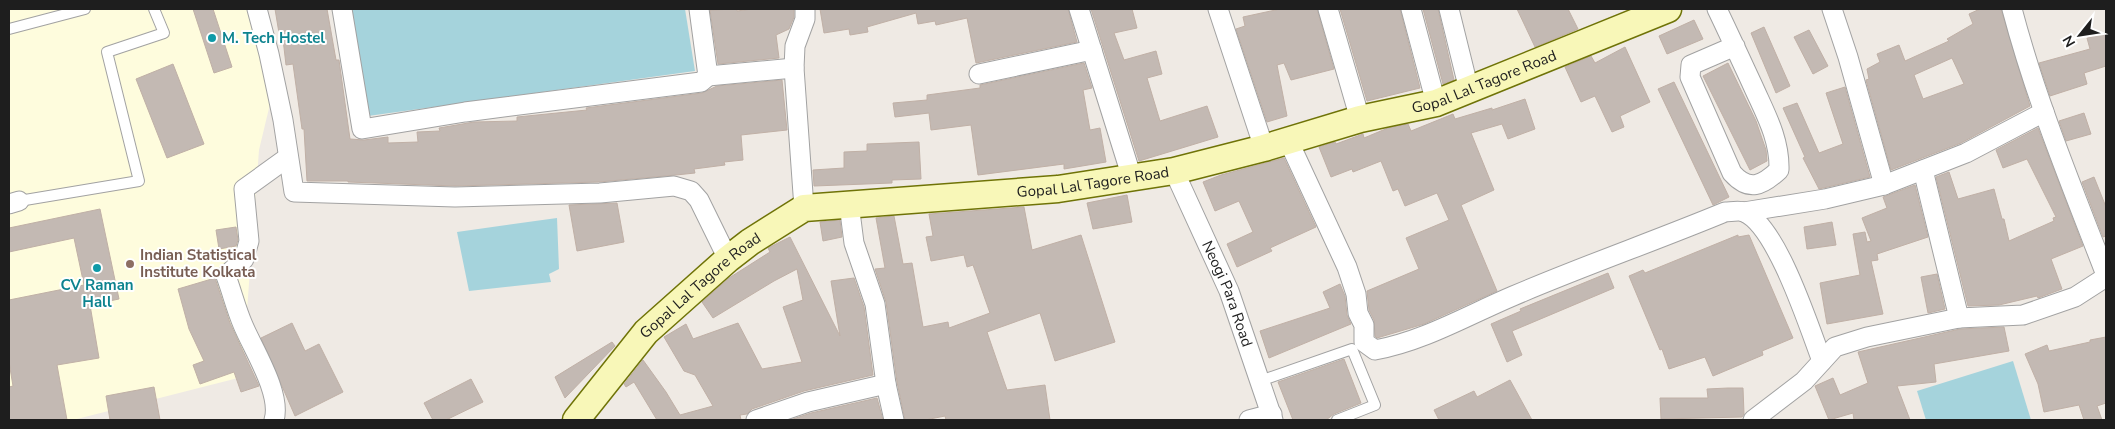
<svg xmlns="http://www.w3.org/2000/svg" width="2115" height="429" font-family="'Nunito Sans',sans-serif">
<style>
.education{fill:#fefcdd}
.water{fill:#a5d3dc}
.building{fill:#c3b9b3;stroke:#c0b0a6;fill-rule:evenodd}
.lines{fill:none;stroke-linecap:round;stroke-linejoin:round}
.lane-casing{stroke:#a2a2a2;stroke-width:12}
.street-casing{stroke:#a2a2a2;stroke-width:21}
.secondary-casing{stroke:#6f7307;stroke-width:29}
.lane{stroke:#fff;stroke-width:10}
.street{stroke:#fff;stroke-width:19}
.secondary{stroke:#f8f7b8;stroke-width:26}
.culture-dot{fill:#0f9aa8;stroke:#fff;stroke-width:2}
.education-dot{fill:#8d6e63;stroke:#fff;stroke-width:2}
.labels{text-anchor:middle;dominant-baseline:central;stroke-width:4;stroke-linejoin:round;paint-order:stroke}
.culture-label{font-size:15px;font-weight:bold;fill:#0d838f;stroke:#fff;text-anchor:start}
.street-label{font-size:15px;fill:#1e1e1e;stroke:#fff}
.education-label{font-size:15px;font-weight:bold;fill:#785e54;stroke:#fff;text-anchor:start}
</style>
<rect width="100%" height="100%" fill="#efeae4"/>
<polygon class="education" points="9,9 251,9 275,83 259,150 242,377 73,420 9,420"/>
<g class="water">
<polygon points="360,9 685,9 695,71 368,116 351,10"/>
<polygon points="557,218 559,269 549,274 551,282 469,291 457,232"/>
<polygon points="2013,361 2031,420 1926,420 1917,391"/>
</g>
<g class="building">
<polygon points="193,9 213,9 232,67 214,73"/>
<polygon points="275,9 327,9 336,60 339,60 350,139 364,140 388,137 388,143 418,142 417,132 440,131 439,128 474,122 517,121 517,117 587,110 586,108 702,93 717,86 782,80 787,130 741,135 743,160 724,162 725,165 694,169 695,173 676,175 599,182 455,186 348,182 348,181 307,181 304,129 302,129 293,64 286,65 283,39 280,39"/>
<polygon points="737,9 737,11 752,9 794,9 794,17 789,29 776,35 779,58 718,64 710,10"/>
<polygon points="820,9 1068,9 1077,42 976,63 967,18 936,25 935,21 918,24 916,13 867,27 868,32 850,35 849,29 824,33"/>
<polygon points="1091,9 1132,9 1137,28 1114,33 1124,60 1156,51 1162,74 1147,78 1160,121 1207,106 1218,137 1139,161"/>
<polygon points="1280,9 1317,9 1334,69 1291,80 1284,63 1277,65 1287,116 1267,122 1236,29 1245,26 1243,17"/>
<polygon points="1340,9 1400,9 1420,88 1367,101"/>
<polygon points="1423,9 1438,9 1454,80 1443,84"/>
<polygon points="1517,9 1568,9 1578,29 1535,47"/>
<path d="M1980 9H2001L2030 106 1961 143 1891 170 1866 80 1869 79 1867 69 1880 62 1877 54 1899 45 1905 61 1949 41 1947 39 1973 24 1969 14ZM1952 58 1964 84 1923 99 1914 75Z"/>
<polygon points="1694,20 1703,39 1667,54 1659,36"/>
<polygon points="1764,27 1790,86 1776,93 1751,33"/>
<polygon points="1809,30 1828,66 1813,74 1794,37"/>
<polygon points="2106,33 2106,66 2084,73 2087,84 2050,96 2039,63 2090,49 2087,38"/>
<polygon points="1625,47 1650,102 1620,116 1624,127 1612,132 1595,96 1581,102 1565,67 1591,56 1595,63"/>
<polygon points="1084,63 1092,88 1083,90 1090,130 1100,128 1106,162 1064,169 1064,164 978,175 971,125 931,130 929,113 895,117 893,103 927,100 927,95 980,88 980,85"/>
<polygon points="1728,63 1756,121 1766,150 1767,161 1750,170 1703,76"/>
<polygon points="173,64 204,144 167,158 136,79"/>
<polygon points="1674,82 1729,197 1713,205 1658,89"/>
<polygon points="1845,87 1870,177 1819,189 1803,158 1805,157 1783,108 1797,103 1819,153 1843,144 1826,93"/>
<polygon points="1525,99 1535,129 1508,139 1502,124 1471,133 1494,190 1461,205 1497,291 1424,324 1377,338 1375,336 1374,320 1369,310 1367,291 1419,269 1406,238 1449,220 1437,193 1405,206 1398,189 1393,191 1381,161 1353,172 1352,169 1331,177 1319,147 1335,142 1336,144 1363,134 1364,138 1388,128 1408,124 1411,131 1453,114 1455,119 1492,108 1492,110"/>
<polygon points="2084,113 2091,134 2066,141 2059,121"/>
<polygon points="2038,128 2083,246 2051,259 2062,289 2038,298 2037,296 1999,305 1968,306 1936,177 1949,172 1958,199 1994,189 2002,219 2004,219 2009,241 2054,221 2053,218 2056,217 2027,159 2003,168 1996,150"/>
<polygon points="919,142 921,179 892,180 892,183 814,186 813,170 844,168 844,152 867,151 867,144"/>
<polygon points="1284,158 1316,227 1270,248 1272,251 1237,267 1227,244 1253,232 1239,201 1215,211 1203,182 1221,175"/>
<polygon points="2094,177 2106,207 2106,236 2103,237 2082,182"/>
<polygon points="1915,185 1928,237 1877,254 1878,260 1871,261 1883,314 1827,324 1820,283 1860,275 1853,234 1865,232 1867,242 1871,241 1862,218 1887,208 1883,197"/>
<polygon points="1127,195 1132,222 1093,229 1087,203"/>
<polygon points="617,203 624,242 577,251 569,205"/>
<polygon points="1024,207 1032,250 1081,235 1115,342 1055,361 1040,313 987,332 1007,390 1045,385 1050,420 946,420 945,416 925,420 905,420 897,382 886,302 875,269 885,268 876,218 894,216 903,264 912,263 923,327 948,322 949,328 990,313 973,265 967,267 964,255 931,261 926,237 933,236 929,214"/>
<polygon points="100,209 119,299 90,305 99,358 57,365 67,420 9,420 9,387 13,386 9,362 9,300 84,285 74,238 9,252 9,228"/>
<polygon points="840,220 842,237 823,241 820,222"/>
<polygon points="1832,222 1836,245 1807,249 1804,227"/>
<polygon points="236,227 238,240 236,246 219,249 216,230"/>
<polygon points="1738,235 1738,237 1749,235 1793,338 1762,351 1763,355 1713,376 1705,357 1669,369 1662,349 1660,350 1629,276 1643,270 1645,273"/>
<polygon points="790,237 840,336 831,281 854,278 864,307 873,375 804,391 752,409 747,414 740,415 741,420 657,420 634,382 626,387 624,384 643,360 666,392 680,415 713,406 695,375 684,371 664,337 686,324 693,339 738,323 762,369 802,362 783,307 803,300 797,269 774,281 713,318 702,302 729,278 770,252 768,248"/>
<polygon points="1608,273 1614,288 1512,331 1522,355 1507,362 1491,324 1521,311 1520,309"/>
<polygon points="1937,274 1945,309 1928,313 1921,277"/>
<polygon points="215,278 230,323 259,386 241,392 234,372 200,384 193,365 204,361 189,329 178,289"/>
<polygon points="1340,284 1345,296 1347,315 1351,324 1269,358 1260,331 1330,308 1323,292"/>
<polygon points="292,323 305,351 319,344 343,392 295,416 261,338"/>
<polygon points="2004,327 2009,351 1934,364 1936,382 1897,386 1910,420 1854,420 1853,413 1829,420 1815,386 1833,378 1840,395 1868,383 1858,352 1960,329"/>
<polygon points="2106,337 2106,403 2097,406 2102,420 2084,420 2079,405 2044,412 2038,384 2025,354 2047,345 2049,351 2090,342 2090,340"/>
<polygon points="612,342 615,346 565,398 555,377"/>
<polygon points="1344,359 1361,403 1334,414 1326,420 1293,420 1278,382"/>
<polygon points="471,379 483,402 446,420 433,420 424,403"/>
<polygon points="1510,380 1532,420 1439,420 1434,410 1474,391 1477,397"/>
<polygon points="154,387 160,420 110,420 106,396"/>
<polygon points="1728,388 1743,388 1744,414 1742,417 1661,419 1660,398 1708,398 1707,389"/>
<polygon points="877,398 883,420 790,420 811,413"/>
</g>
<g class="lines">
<g class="lane-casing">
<g id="lane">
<polyline points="9,29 85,9"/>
<polyline points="19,201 139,181 107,52 164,33 154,9"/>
<polyline points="1260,381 1352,349 1375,405 1337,420"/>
</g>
</g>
<g class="street-casing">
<g id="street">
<polyline points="257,9 269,54 283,120 294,192 455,197 600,193 674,186 691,191 699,200 728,259"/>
<polyline points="342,9 362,129 465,112 701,82 708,76 699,9"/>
<polyline points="1079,9 1132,178"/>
<polyline points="1218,9 1264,148"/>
<polyline points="1328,9 1360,119"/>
<polyline points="1411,9 1436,103"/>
<polyline points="1449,9 1469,90"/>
<path d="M1717 9C1729 34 1741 60 1753 86 1765 113 1780 139 1779 170 1762 186 1749 192 1732 173L1690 77 1691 65 1735 46"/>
<polyline points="1832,9 1848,57 1884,185"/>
<path d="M2012 9C2036 100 2072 187 2106 275"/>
<polyline points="979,74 1092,50"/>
<polyline points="708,76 794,68"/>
<path d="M1288 140 1347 267 1356 294 1358 313 1364 325V342L1375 350C1424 341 1468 315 1513 296 1583 266 1655 241 1725 212 1730 212 1739 210 1744 212 1777 226 1809 327 1822 361"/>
<polyline points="1923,170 1959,318"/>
<path id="s1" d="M1174 171 1229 291 1273 420"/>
<polyline points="9,204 19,201"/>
<polyline points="849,204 854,243 875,304 886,384 894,420"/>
<polyline points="804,208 794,68 795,46 805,19 805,9"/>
<polyline points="1744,212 1825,199 1884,185 1966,153 2044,112"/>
<path d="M274 420C282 394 253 349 243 325 236 309 232 292 226 276L244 259 249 241 244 189 287 158"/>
<polyline points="756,420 808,402 886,384"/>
<polyline points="1249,420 1272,414"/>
<polyline points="1753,420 1804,381 1835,347 1867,337 1959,318 2023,315 2075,297 2106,277"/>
</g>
</g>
<g class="secondary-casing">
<g id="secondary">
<path id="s2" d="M576 420 646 332 728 259 750 242 804 208 1058 189 1174 171 1264 148 1360 119 1436 103 1668 9"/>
</g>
</g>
<use href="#lane" class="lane"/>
<use href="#street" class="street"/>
<use href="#secondary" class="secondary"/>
</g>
<g class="culture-dot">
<circle cx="212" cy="38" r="5"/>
<circle cx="97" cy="268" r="5"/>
</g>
<circle class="education-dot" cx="130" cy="264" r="5"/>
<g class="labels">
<g class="culture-label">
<text x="222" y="38">M. Tech Hostel</text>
<text x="97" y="285" text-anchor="middle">CV Raman<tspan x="97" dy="17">Hall</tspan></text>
</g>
<g class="street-label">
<text stroke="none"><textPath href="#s2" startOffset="1009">Gopal Lal Tagore Road</textPath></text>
<text stroke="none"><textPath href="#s2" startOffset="604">Gopal Lal Tagore Road</textPath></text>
<text stroke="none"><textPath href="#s2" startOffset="184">Gopal Lal Tagore Road</textPath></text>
<text stroke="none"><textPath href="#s1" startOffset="134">Neogi Para Road</textPath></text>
</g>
<g class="education-label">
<text x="140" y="255">Indian Statistical<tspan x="140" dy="17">Institute Kolkata</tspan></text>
</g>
</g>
<rect width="2115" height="429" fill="none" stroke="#1e1e1e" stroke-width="20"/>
<g transform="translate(2080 35) rotate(240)" stroke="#ffffff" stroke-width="4" paint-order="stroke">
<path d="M0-4L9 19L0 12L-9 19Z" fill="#1e1e1e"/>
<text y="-8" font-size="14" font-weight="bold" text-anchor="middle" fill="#1e1e1e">N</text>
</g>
</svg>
